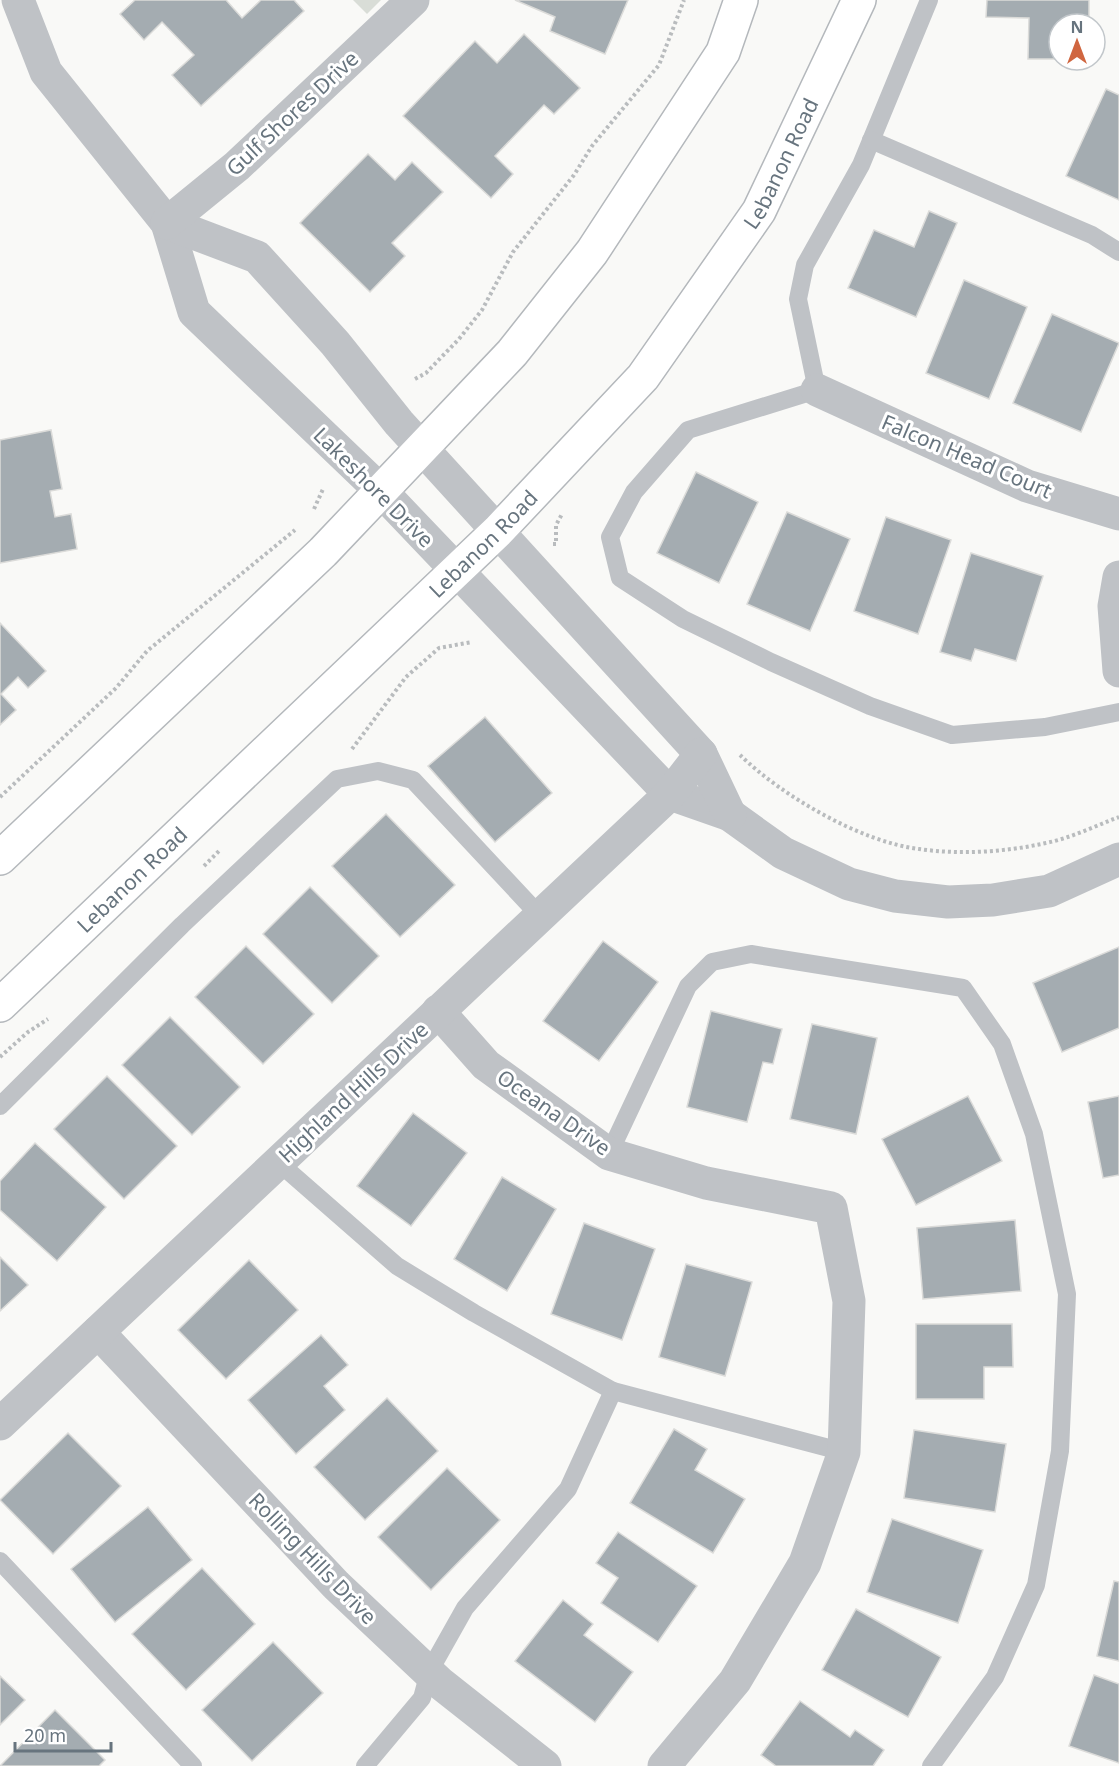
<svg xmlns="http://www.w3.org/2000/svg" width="1119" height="1766" font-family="'Noto Sans',sans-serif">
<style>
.green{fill:#d9ddd7}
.building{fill:#a4acb1;stroke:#dbdbd9;stroke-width:1.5}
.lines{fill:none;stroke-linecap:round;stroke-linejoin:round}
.secondary-casing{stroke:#b4b8bc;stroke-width:36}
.path{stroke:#b9bcbe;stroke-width:4;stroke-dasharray:3 3;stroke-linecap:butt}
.lane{stroke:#bfc2c6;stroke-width:18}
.street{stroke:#bfc2c6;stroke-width:33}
.secondary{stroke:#fff;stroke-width:33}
.labels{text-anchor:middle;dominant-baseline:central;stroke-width:6;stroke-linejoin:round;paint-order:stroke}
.street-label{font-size:21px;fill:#67747e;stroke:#fff}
</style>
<rect width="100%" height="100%" fill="#f9f9f7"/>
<polygon class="green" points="353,0 381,0 367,14"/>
<g class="building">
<polygon points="135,0 226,0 242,18 261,0 294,0 304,11 201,106 172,75 194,55 162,22 144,40 120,14"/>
<polygon points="515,0 628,0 605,54 550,31 555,17"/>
<polygon points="987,0 1089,0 1089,24 1059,24 1059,59 1028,59 1029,18 986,17"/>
<polygon points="524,34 580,88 554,114 544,105 495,156 513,174 491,198 403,116 475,41 497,63"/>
<polygon points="1106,89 1119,95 1119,200 1066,176"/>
<polygon points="368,154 395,180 412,162 443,192 392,243 405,256 370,292 300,223"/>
<polygon points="929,211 957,223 916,317 848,288 874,230 914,247"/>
<polygon points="964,280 1027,307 989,399 926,373"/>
<polygon points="1052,314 1119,343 1081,432 1013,403"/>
<polygon points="51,430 62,489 50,491 55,517 71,514 77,549 0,563 0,440"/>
<polygon points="696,472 758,502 719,583 657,553"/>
<polygon points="787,512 850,539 810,631 747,604"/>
<polygon points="886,517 951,540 918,634 854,611"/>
<polygon points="971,553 1043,576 1016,661 975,649 971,661 940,652"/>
<polygon points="0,623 46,671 28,688 18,677 1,694 16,710 0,725"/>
<polygon points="485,717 552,793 495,842 428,766"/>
<polygon points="386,814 455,885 400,937 332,866"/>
<polygon points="310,887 379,956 332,1003 263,934"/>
<polygon points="603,941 658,982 599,1061 543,1021"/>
<polygon points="246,946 314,1014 263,1064 195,997"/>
<polygon points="1119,947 1119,1028 1062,1052 1033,983"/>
<polygon points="711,1011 782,1029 773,1064 763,1062 747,1122 687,1107"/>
<polygon points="170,1017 240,1087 192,1135 122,1065"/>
<polygon points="812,1024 877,1038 856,1134 790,1119"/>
<polygon points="107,1076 177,1146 124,1199 54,1129"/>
<polygon points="968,1096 1002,1161 916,1205 882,1139"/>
<polygon points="1119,1096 1119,1175 1103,1178 1088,1102"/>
<polygon points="413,1113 467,1153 411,1226 357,1186"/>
<polygon points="35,1143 106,1207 57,1261 0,1210 0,1181"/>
<polygon points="502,1177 556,1209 507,1291 454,1259"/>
<polygon points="1015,1220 1021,1291 923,1299 917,1228"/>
<polygon points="584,1223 655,1249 622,1340 551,1314"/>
<polygon points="0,1257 28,1285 0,1311"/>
<polygon points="249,1260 298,1310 226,1379 178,1330"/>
<polygon points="686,1264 752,1282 725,1376 659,1357"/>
<polygon points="916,1324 1012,1324 1013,1367 984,1367 984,1399 916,1399"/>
<polygon points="321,1335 348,1365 324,1386 345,1410 296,1454 248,1400"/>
<polygon points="387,1398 438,1451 365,1520 314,1467"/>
<polygon points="674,1429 707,1449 695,1470 745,1499 713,1553 630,1503"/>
<polygon points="914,1430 1006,1444 995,1512 904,1498"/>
<polygon points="68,1433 121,1486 53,1554 0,1500"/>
<polygon points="447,1468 500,1520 431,1590 378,1537"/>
<polygon points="148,1507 192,1560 115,1622 71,1569"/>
<polygon points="892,1519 983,1550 958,1623 867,1592"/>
<polygon points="618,1532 697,1586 658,1642 601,1603 618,1578 596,1563"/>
<polygon points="202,1568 255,1624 186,1690 132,1634"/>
<polygon points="1114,1581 1119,1582 1119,1661 1097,1656"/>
<polygon points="563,1600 593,1624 584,1635 633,1672 595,1722 515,1661"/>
<polygon points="856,1609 941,1657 908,1717 822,1670"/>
<polygon points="273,1642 323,1693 252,1761 202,1710"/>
<polygon points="1094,1675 1119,1684 1119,1763 1069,1746"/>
<polygon points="0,1676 25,1700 0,1725"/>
<polygon points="800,1701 850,1737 855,1730 884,1750 873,1766 776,1766 761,1755"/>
<polygon points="55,1710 105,1760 99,1766 0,1766"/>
</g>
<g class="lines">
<g class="secondary-casing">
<g id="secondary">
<polyline points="0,858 323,552 512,353 592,252 723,52 741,0"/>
<path id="s1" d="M0 1005 498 531 643 377 759 211 859 0"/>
</g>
</g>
<g class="path">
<polyline points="415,379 426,373 459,339 482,310 513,252 574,175 592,146 659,65 684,0"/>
<polyline points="314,509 323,489"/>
<polyline points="553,544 556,544 556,525 562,514"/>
<polyline points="352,749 406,677 439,648 472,642"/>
<path d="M740 755C782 796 861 842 919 849 961 855 1005 852 1046 843 1071 838 1095 826 1119 817"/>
<polyline points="0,797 116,688 147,651 295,530"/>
<polyline points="204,866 220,850"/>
<polyline points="0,1057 28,1032 48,1019"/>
</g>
<g class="lane">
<polyline points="929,0 861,165 805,265 798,299 817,390 688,430 634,492 610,537 620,578 683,619 771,662 870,706 952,735 1045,727 1119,712"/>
<polyline points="871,140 1092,235 1119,252"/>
<polyline points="0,1106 182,925 337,779 378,771 413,780 540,916"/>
<polyline points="609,1154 688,986 712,962 751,954 963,988 1002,1044 1034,1134 1067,1294 1060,1451 1036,1585 995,1677 931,1766"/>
<polyline points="278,1162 397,1266 474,1313 613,1391"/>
<polyline points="0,1561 193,1766"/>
<polyline points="365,1766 422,1698 429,1672 465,1608 568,1489 613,1391 844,1452"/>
</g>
<g class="street">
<polyline points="18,0 46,72 167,223 194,312 381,491 670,794 730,815 783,853 849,884 895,896 948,902 993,900 1049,891 1119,859"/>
<polyline points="167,223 257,257 335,343 399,423 701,754 730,815"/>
<polyline points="167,223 237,166 413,0"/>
<polyline points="817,390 1027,486 1119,514"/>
<polyline points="1119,577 1114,606 1119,671"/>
<polyline points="438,1011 486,1065 609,1154 706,1183 831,1208 849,1301 844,1452 805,1563 735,1681 664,1766"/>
<polyline points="98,1332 336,1585 440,1683 545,1766"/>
<polyline points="0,1424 670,794 701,754"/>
</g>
<use href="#secondary" class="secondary"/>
</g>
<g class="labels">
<g class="street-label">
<text transform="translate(292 113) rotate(-43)">Gulf Shores Drive</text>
<text stroke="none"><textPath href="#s1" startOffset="1154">Lebanon Road</textPath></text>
<text transform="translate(967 456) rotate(23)">Falcon Head Court</text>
<text transform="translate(374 487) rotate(45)">Lakeshore Drive</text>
<text stroke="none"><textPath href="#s1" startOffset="668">Lebanon Road</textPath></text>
<text stroke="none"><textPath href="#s1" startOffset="182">Lebanon Road</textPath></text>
<text transform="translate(353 1092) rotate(-43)">Highland Hills Drive</text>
<text transform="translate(554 1112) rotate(35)">Oceana Drive</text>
<text transform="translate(313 1558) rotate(46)">Rolling Hills Drive</text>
</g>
</g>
<g transform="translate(1077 42)"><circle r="28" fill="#ffffff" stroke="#c2c7cb" stroke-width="1.5"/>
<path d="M0-4.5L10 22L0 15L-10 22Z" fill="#d06640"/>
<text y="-9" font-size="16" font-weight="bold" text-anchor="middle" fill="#67747e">N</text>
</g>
<path d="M15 1742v9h96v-9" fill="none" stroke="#67747e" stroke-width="3"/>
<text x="24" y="1742" font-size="18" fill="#67747e" stroke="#ffffff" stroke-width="4.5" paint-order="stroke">20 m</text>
</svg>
